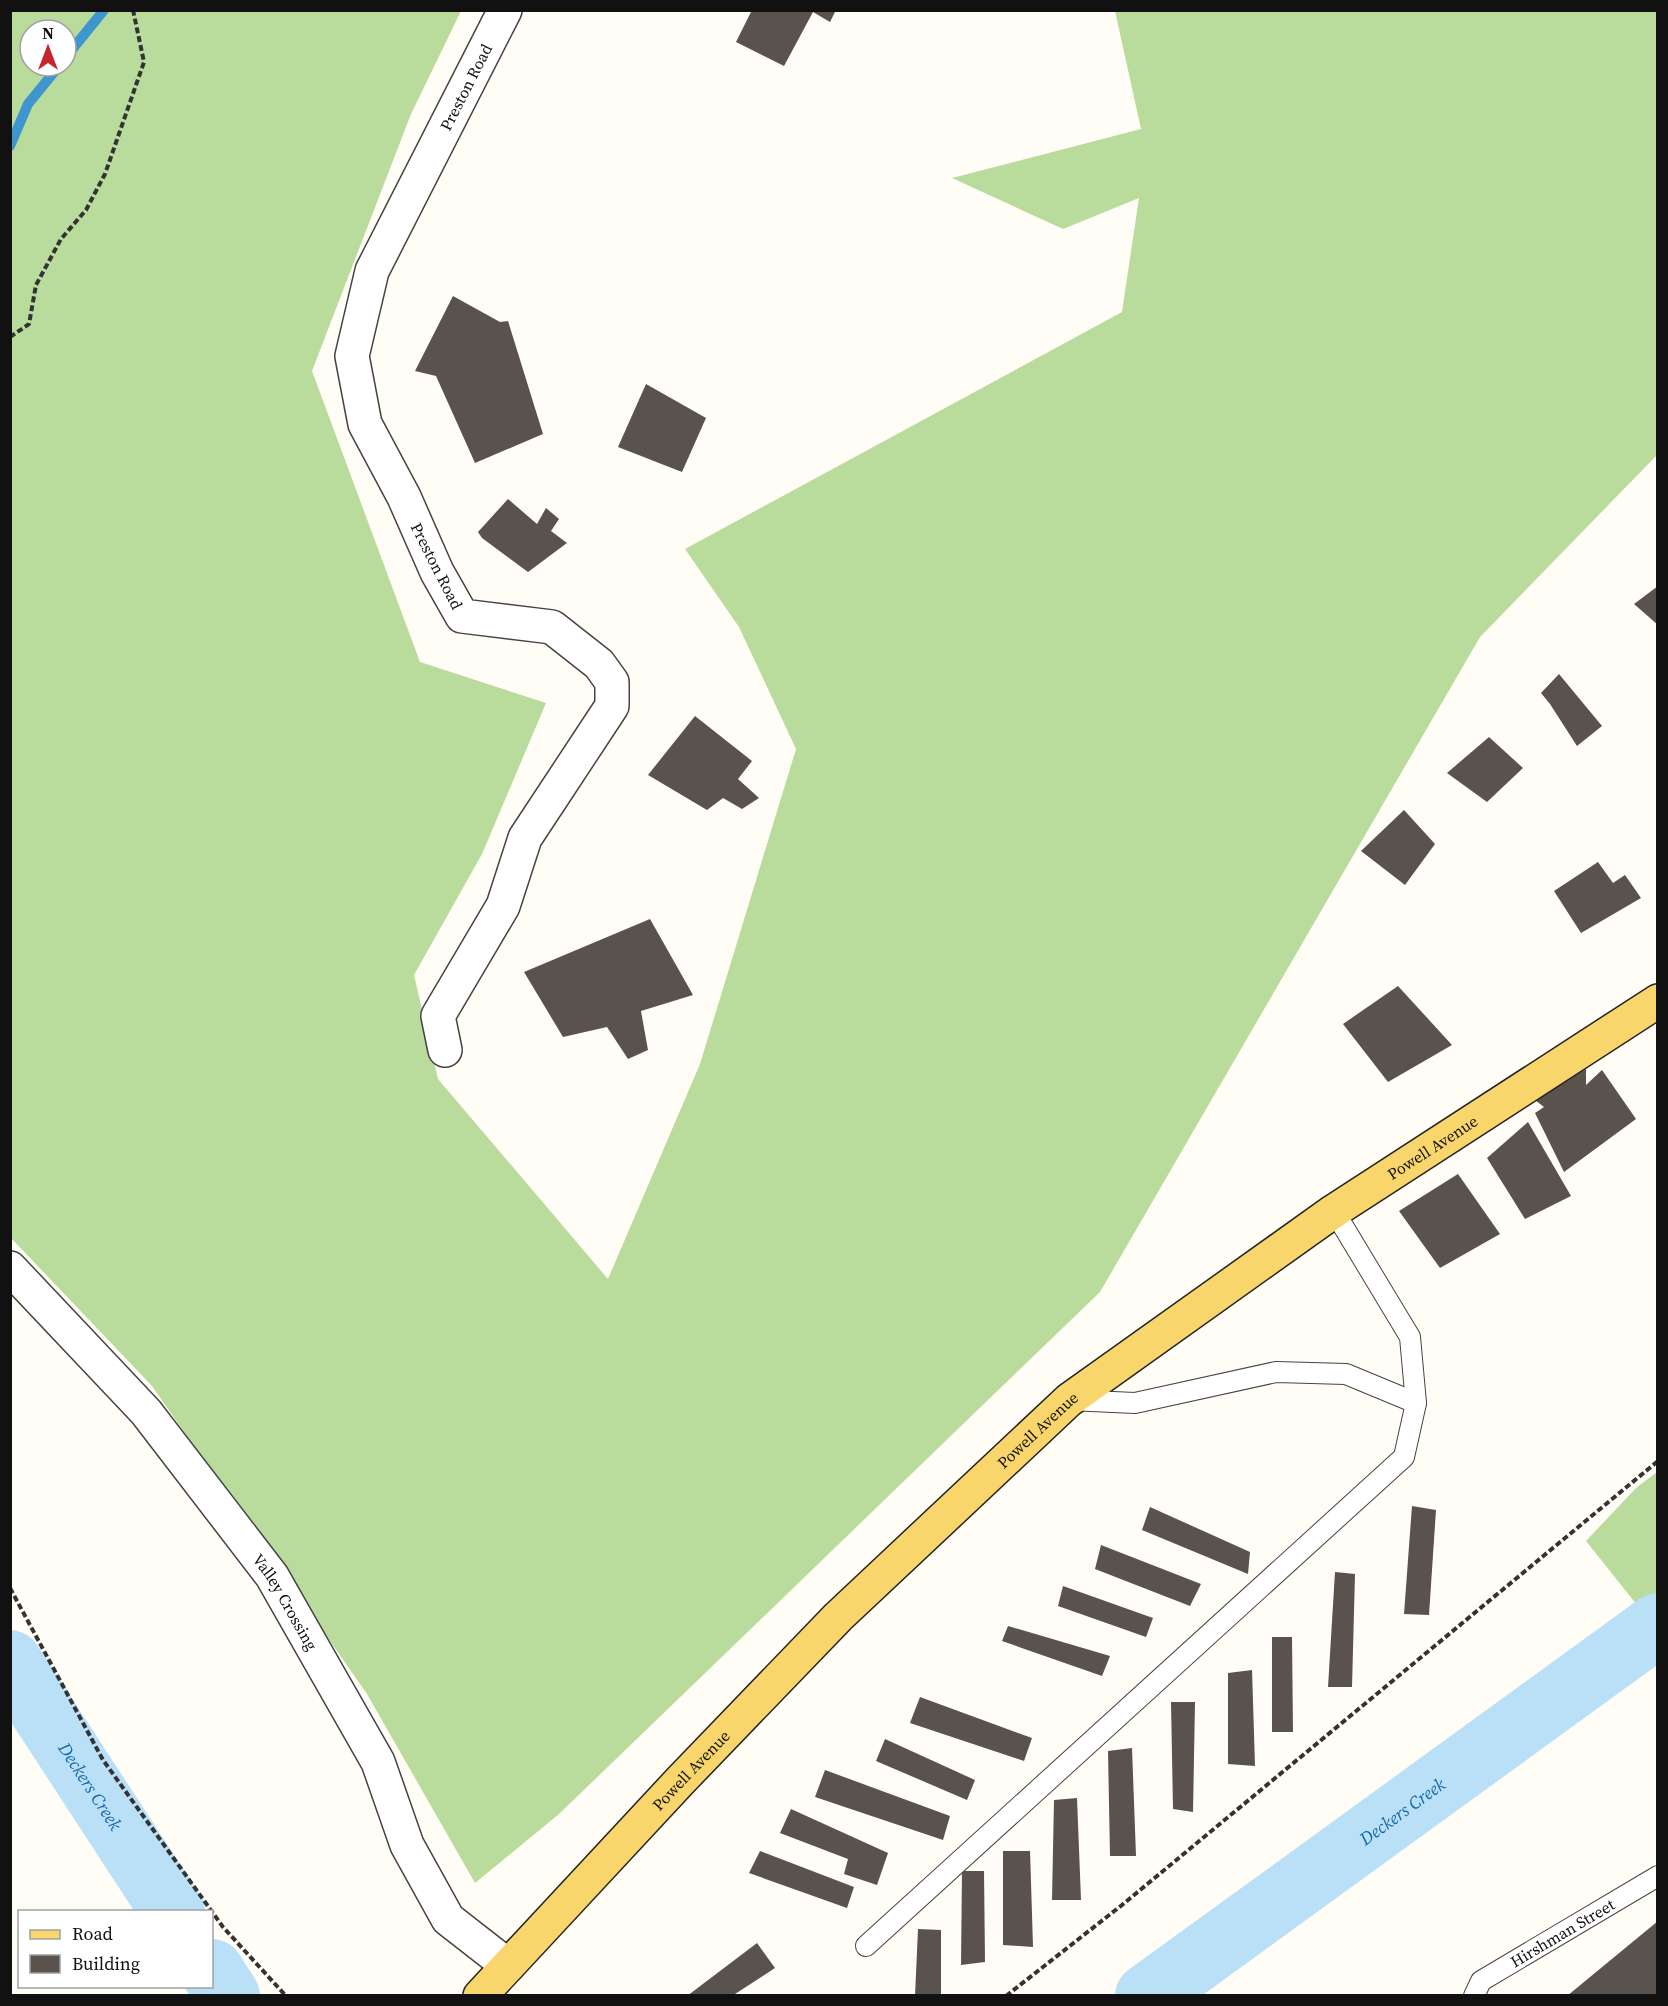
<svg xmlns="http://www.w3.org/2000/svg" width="1668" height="2006" font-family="'Source Serif 4',serif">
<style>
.forest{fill:#b9dc9c;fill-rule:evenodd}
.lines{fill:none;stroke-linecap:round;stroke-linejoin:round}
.stream{stroke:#3f96cf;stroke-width:10}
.river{stroke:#b9e0f7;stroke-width:64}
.building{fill:#5a524d}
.lane-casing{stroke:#444;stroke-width:22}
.street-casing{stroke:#444;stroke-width:36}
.primary-casing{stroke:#222;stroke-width:36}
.path{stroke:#333;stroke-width:4;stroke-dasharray:6 3;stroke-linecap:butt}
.lane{stroke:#fff;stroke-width:20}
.street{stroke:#fff;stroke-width:33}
.primary{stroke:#f9d66b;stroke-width:33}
.labels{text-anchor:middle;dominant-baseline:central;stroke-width:6;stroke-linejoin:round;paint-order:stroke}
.street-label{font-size:16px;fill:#111;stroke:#fff}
.water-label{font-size:18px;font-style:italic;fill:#1768a6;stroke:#fff}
</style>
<rect width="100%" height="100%" fill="#fffdf5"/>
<g class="forest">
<path d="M11 11H461L411 114 312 371 420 662 546 703 482 854 414 975 438 1079 608 1279 700 1064 796 749 739 627 685 549 1122 312 1139 198 1063 229 952 178 1141 129 1115 11H1657V455L1480 637 1100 1292 559 1814 475 1883 367 1694 152 1386 11 1238ZM30 30H66V66H30Z"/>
<polygon points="1657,1472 1657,1630 1586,1541 1636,1488"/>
</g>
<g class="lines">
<g class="stream">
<polyline points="66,57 104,10"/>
<polyline points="10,146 28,104 59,66"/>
</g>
<g class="river">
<path id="s1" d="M10 1662 173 1912"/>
<polyline points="212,1971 228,1996"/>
<path id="s2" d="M1147 1996 1658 1625"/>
</g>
</g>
<g class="building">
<polygon points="752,10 836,10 830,22 813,12 784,66 736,42"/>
<polygon points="453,296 500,322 508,321 543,434 475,463 436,376 415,371"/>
<polygon points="646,384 706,418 682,472 618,447"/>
<polygon points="508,499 537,524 546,508 559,519 551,531 567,543 528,572 482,538 478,532"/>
<polygon points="1658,586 1658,625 1634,604"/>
<polygon points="1559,674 1602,726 1577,746 1550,704 1541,693"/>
<polygon points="695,716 752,761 738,779 759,798 742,809 723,798 707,810 648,775"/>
<polygon points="1489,737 1523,768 1487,802 1447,773"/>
<polygon points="1404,810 1435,844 1405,885 1361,851"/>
<polygon points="1598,862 1613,883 1625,875 1641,898 1581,933 1554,891"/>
<polygon points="650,919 693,995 641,1011 648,1050 628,1059 607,1027 563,1037 524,972"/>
<polygon points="1398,986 1452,1045 1388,1082 1343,1024"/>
<polygon points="1586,1069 1586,1085 1602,1070 1636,1119 1564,1172 1535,1113 1544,1107 1535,1100"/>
<polygon points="1528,1122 1571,1196 1525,1219 1487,1158"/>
<polygon points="1458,1174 1500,1234 1440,1268 1399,1211"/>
<polygon points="1412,1506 1436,1510 1429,1615 1404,1614"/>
<polygon points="1150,1507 1250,1552 1248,1574 1142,1530"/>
<polygon points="1101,1545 1201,1584 1190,1606 1095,1569"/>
<polygon points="1335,1572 1355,1574 1352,1687 1328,1687"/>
<polygon points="1063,1586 1153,1618 1146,1637 1058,1606"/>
<polygon points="1008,1626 1110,1656 1102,1676 1002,1641"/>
<polygon points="1272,1637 1292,1637 1293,1732 1272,1732"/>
<polygon points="1252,1670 1255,1766 1228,1764 1228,1673"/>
<polygon points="920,1697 1032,1738 1024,1761 910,1723"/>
<polygon points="1171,1702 1195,1702 1193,1812 1173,1809"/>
<polygon points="885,1739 975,1780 967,1800 876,1761"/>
<polygon points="1132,1748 1136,1856 1110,1856 1108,1751"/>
<polygon points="825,1770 950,1816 943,1840 815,1797"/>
<polygon points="1077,1798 1081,1900 1052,1900 1054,1800"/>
<polygon points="791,1809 888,1853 877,1885 844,1874 848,1859 780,1833"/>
<polygon points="760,1851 854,1887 847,1908 749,1873"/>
<polygon points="1003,1851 1030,1851 1033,1947 1003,1945"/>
<polygon points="962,1871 984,1871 985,1962 961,1965"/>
<polygon points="1658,1921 1658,1996 1567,1996"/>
<polygon points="918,1929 941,1930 941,1996 915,1996"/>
<polygon points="757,1943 775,1968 732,1996 687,1996"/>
</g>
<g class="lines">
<g class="lane-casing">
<g id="lane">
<polyline points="1069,1400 1135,1403 1276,1372 1346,1374 1416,1403"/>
<polyline points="866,1946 1404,1457 1416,1403 1410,1337 1334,1211"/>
<path id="s3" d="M1474 1996 1481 1981 1658 1876"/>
</g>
</g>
<g class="street-casing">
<g id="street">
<path id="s4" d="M445 1050 438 1016 503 906 525 838 612 706V682L599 664 552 627 462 616 437 572 404 497 365 424 352 356 372 271 505 10"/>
<path id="s5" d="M10 1268 146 1412 272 1576 378 1762 407 1845 448 1919 507 1965"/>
</g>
</g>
<g class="primary-casing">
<g id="primary">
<path id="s6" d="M480 1996 680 1781 838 1617 1069 1400 1334 1211 1658 1001"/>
</g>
</g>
<g class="path">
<polyline points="10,337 29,324 36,285 61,239 86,210 105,174 144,62 133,10"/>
<polyline points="10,1588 103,1760 223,1927 286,1996"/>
<polyline points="1006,1996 1122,1905 1658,1461"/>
</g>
<use href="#lane" class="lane"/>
<use href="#street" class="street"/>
<use href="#primary" class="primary"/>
</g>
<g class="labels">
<g class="street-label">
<text stroke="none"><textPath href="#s4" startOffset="1167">Preston Road</textPath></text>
<text transform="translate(437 566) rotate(63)">Preston Road</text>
<text stroke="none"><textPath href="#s6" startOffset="1281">Powell Avenue</textPath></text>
<text stroke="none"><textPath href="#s6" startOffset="795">Powell Avenue</textPath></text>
<text stroke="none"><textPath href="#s5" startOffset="434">Valley Crossing</textPath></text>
<text stroke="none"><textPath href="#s6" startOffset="309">Powell Avenue</textPath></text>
<text stroke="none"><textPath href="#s3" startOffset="111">Hirshman Street</textPath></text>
</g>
<g class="water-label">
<text stroke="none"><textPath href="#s1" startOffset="148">Deckers Creek</textPath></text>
<text stroke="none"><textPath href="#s2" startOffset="315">Deckers Creek</textPath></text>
</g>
</g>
<rect width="1668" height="2006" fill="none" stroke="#111111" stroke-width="24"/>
<rect x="18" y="1910" width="195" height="78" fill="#ffffff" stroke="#a0a0a0" stroke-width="1.5"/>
<rect x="30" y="1930" width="30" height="9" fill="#f9d66b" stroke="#a0a0a0" stroke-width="1.5"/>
<text x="72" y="1940" font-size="18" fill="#111111">Road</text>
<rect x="30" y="1955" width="30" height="18" fill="#5a524d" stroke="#a0a0a0" stroke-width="1.5"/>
<text x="72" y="1970" font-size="18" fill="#111111">Building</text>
<g transform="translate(48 48)"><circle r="28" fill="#ffffff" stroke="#a0a0a0" stroke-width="1.5"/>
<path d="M0-4.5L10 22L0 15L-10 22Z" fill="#c4262e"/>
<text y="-9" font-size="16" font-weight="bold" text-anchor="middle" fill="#111111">N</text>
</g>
</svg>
